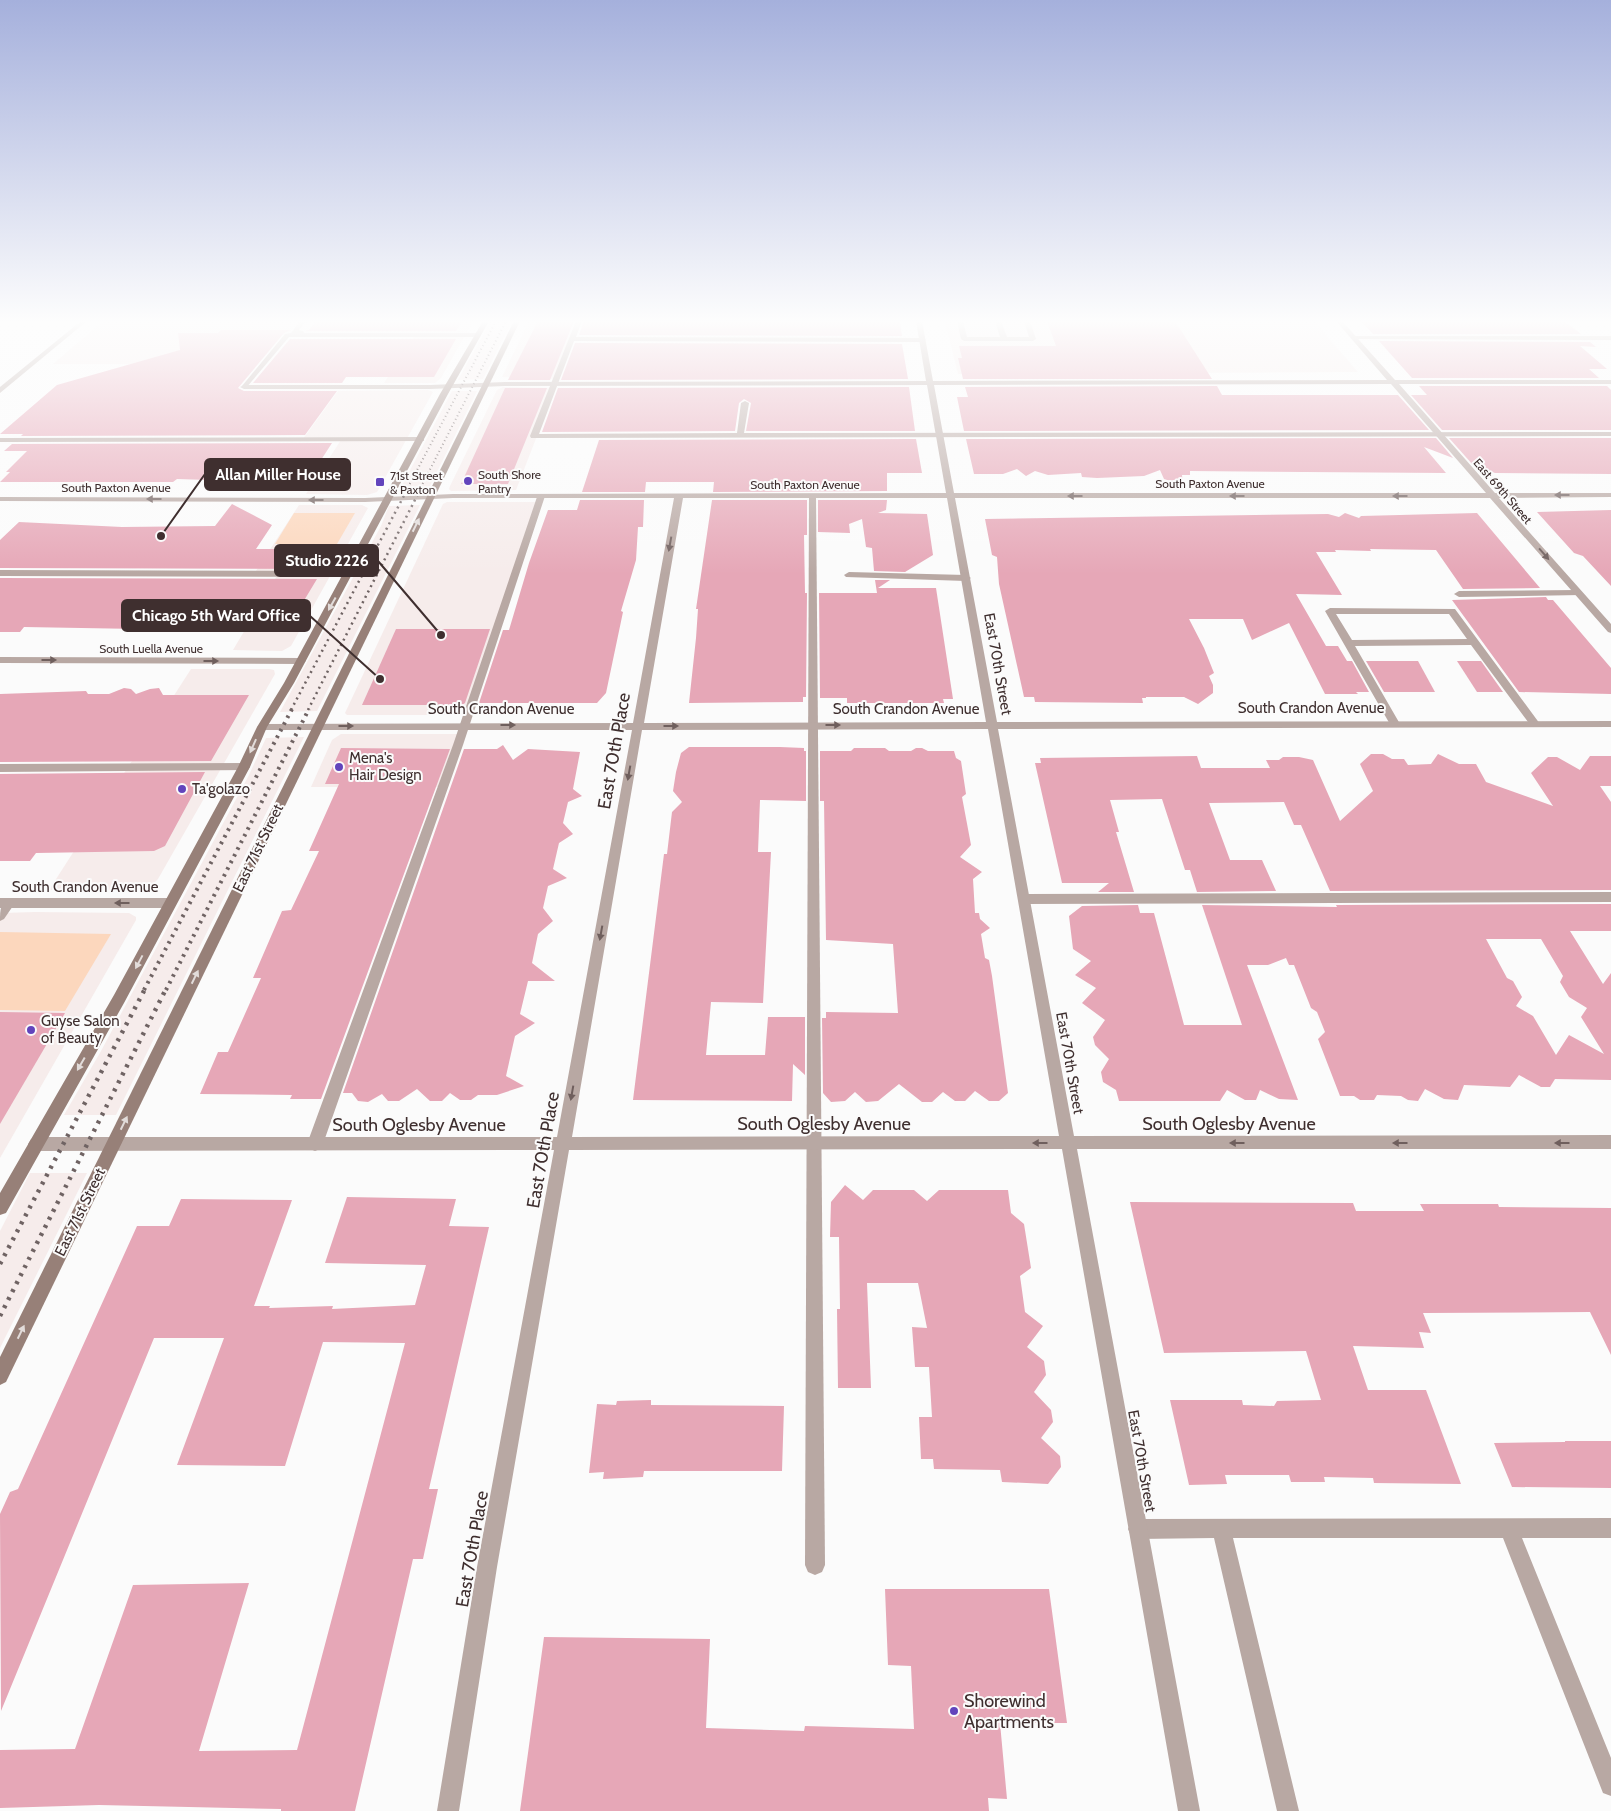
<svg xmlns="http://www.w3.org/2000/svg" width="1611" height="1811" font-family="Cabin,sans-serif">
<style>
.built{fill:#f6eceb}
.green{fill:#fcd7bd}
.building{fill:#e6a7b7;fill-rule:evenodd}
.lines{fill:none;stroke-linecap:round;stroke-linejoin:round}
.lane{fill:#b8a8a3;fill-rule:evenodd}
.street{fill:#b8a8a3;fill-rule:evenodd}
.secondary{fill:#978078;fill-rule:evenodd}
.rail-far3{stroke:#6f6363;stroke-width:2;stroke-dasharray:1 3;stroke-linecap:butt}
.rail-far2{stroke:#6f6363;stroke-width:2.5;stroke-dasharray:2 4;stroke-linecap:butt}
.rail-far1{stroke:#6f6363;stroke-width:4;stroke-dasharray:2.5 5;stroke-linecap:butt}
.rail{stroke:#6f6363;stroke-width:4.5;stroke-dasharray:3 6;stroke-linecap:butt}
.oneway{fill:#6f5f5d}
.oneway2{fill:#e2dcda}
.poi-dot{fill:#6244bc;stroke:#fbfbfb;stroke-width:2}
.labels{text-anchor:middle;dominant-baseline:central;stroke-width:4;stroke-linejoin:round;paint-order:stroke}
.far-poi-label{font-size:12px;fill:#3f2f2f;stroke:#fbfbfb;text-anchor:start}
.far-street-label{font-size:12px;fill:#3f2f2f;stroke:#fbfbfb}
.street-label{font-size:15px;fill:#3f2f2f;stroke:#fbfbfb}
.poi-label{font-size:15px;fill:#3f2f2f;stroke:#fbfbfb;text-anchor:start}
.near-street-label{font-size:18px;fill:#3f2f2f;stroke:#fbfbfb}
.near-poi-label{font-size:18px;fill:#3f2f2f;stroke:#fbfbfb;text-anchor:start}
.leader{fill:none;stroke:#3f2f2f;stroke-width:2}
.callout-dot{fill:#3f2f2f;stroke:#fbfbfb;stroke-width:2}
.callout{fill:#3f2f2f;stroke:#3f2f2f;stroke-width:2}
.callout-label{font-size:16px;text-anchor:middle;font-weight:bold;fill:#fff}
</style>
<rect width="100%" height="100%" fill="#fbfbfb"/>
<g class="built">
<polygon points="89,321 473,321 441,378 435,383 384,383 415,335 282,335 257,364 53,364 102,322 87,322"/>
<polygon points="491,321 512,321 483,379 458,380"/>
<polygon points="529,321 579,321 556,379 502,377"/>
<polygon points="945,321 1314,321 1358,372 958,374"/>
<polygon points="503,387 553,388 537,436 516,490 451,491 449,489 450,486 497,390"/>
<polygon points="428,390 433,392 377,492 367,495 306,494 341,440 303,439 338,391"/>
<polygon points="452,391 477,391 428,490 399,491"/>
<polygon points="447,502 539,502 468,715 347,715 345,713 443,504"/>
<polygon points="299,505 362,505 368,508 291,646 282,651 233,650 278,574 254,574"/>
<polygon points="420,505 317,711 280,712 381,526 389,506"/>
<polygon points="191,669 269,669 274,670 275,674 158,879 149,888 142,890 49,890"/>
<polygon points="341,734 461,734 443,787 311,787 332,740"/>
<polygon points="304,737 116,1115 64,1115 101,1051 249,775 266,738"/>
<polygon points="35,912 129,913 136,917 136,920 0,1158 0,916 2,913"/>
<polygon points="30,1173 87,1173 0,1348 0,1231"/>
</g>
<g class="green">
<polygon points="294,513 355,513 337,544 275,544"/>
<polygon points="0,932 111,934 65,1011 0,1010"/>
</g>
<g class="building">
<polygon points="316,321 462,321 456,331 305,331 309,330"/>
<polygon points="538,321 574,321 550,380 508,380"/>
<polygon points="584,321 900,321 902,336 579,335"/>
<polygon points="1047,321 1175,321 1212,379 963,379 958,358 962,358 959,346 1056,346"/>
<polygon points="1361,321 1564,321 1581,334 1373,334"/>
<polygon points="221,330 291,330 284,333 238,388 244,391 337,391 305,435 21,436 23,434 0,434 57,385 180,350 178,333 218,333"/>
<polygon points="290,339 456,339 434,377 346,377 342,383 253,383"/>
<polygon points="1379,341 1590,342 1596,347 1580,346 1607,369 1589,369 1599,378 1412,378"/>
<polygon points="575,343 902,344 908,379 561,380"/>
<polygon points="1217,386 1222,395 1398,395 1429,430 964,431 957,397 968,397 965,387"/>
<polygon points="1419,386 1607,386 1611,390 1611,430 1442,430 1411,395 1427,395"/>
<polygon points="909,387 915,431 746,431 751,403 744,399 739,403 735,431 542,432 558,388"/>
<polygon points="505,388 547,388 508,484 461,484"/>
<polygon points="1436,438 1453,458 1424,447 1446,473 1190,471 1190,475 1182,475 1183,485 1164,479 1160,470 1144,476 1097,478 1082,477 1081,473 1048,475 1035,471 1026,476 1017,469 1003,474 974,474 966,439"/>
<polygon points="1449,438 1611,438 1611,474 1495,473 1473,465"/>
<polygon points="916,439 922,473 887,473 887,491 713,492 714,482 646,482 645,492 582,492 599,440"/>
<polygon points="332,443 308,480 300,479 298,483 177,479 173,482 0,482 10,472 6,472 27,451 4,451 12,444"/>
<polygon points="580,500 644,500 643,527 638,527 636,560 621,611 623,612 606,693 597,703 479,703 503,630 509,630 529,563 548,510 577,510"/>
<polygon points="712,500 807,500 807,535 804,535 805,593 807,593 806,697 803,697 803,702 689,703 696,638 698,609 696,609"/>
<polygon points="818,500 887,500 886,510 878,513 927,514 933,555 905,572 874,571 872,548 866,547 862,519 849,524 850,533 818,532"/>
<polygon points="232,504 272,525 256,549 333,549 322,569 0,568 0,540 19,522 122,527 215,526"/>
<polygon points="1611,510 1611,586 1583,556 1574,553 1537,512"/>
<polygon points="1345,513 1359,518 1361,516 1477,513 1540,588 1463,589 1436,550 1370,549 1371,551 1335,550 1336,552 1316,552 1342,595 1296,594 1326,646 1338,646 1347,661 1352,661 1369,692 1356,692 1358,694 1325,694 1289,623 1252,640 1243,619 1189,619 1204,648 1214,673 1209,676 1213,685 1213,693 1198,704 1184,697 1146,697 1146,698 1142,698 1143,703 1035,702 1034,697 1024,697 999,584 997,557 992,555 985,519 1328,514 1339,517"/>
<polygon points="0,578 317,579 288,627 198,627 196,630 24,627 20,632 0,632"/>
<polygon points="875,580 890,580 878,588 936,588 953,699 943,699 944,703 847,703 847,698 820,698 819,593 877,593"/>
<polygon points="1546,597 1548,600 1553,600 1611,668 1611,694 1519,692 1452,600"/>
<polygon points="396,629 490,629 465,703 462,705 362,705"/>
<polygon points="1366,661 1418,661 1435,692 1384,692"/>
<polygon points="1457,661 1481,661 1503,692 1477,692"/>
<polygon points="124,688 131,689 136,694 150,689 159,688 163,695 249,695 211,761 0,762 0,694 86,691 88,694 109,694"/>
<polygon points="503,745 513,760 528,749 580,752 573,789 582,796 568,802 563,823 573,834 559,843 553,869 567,878 548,886 543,908 553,921 538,934 532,963 555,981 528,981 520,1014 535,1023 515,1036 506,1076 524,1086 497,1095 478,1095 471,1100 460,1100 450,1093 442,1101 430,1101 417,1089 399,1101 388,1101 382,1094 368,1102 358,1101 352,1093 343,1093 464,749 497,749"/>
<polygon points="689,747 780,747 804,748 804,751 806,751 806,801 760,800 758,852 771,852 763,1003 711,1002 706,1055 765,1055 768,1017 805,1017 805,1075 793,1064 792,1101 633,1100 664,854 667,854 672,812 682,802 673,791 676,772 681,753"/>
<polygon points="341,748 450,749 321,1099 290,1099 292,1095 200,1094 218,1052 228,1052 261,978 253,978 282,911 291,910 319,851 309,851 339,784 325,784"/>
<polygon points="854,748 885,748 889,751 911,751 916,748 922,748 928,751 954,751 956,758 961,761 966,794 962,797 971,845 960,857 982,872 973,879 975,913 979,913 980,919 990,928 981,934 985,958 989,960 992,976 1008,1093 999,1101 989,1101 975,1091 965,1101 955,1101 943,1092 932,1102 922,1102 899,1084 878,1101 866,1102 855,1092 845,1101 831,1102 823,1093 822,1018 826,1018 826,1012 898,1013 893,944 826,940 824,801 820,801 820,751 851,751"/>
<polygon points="1371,754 1383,754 1392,759 1404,759 1408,765 1431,764 1438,754 1459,764 1476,764 1486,782 1553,806 1531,773 1548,757 1557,757 1580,770 1590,756 1611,756 1611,786 1600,786 1611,802 1611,890 1330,891 1301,825 1294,825 1284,802 1209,803 1230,860 1262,860 1276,891 1197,892 1190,870 1185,870 1162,799 1110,800 1119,832 1116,832 1134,892 1098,892 1109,883 1062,883 1035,763 1041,763 1040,758 1197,756 1201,768 1270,768 1266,760 1279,760 1283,757 1299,757 1313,760 1340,821 1373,791 1360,764"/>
<polygon points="205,772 165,846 154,851 36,853 30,861 0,861 0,774"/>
<path d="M1611 904V931H1570L1603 984 1611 973V1080L1555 1079 1550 1087H1541L1519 1075 1510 1087 1464 1085 1458 1100 1444 1099 1425 1089 1418 1101 1408 1100 1401 1096 1377 1095 1374 1100H1360L1354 1096H1340L1318 1039 1325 1032 1317 1012 1311 1008 1294 965H1289L1286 958 1268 965H1247L1298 1100 1279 1099 1260 1090 1256 1100H1245L1227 1090 1220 1101H1119L1116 1090 1103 1082 1101 1072 1109 1059 1095 1045 1093 1037 1105 1020 1082 1003 1096 988 1075 975 1091 961 1073 949 1069 916 1082 906 1138 905 1140 913H1154L1184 1025H1242L1202 905 1337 907 1336 905ZM1486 939H1541L1563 976 1560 982 1569 997 1587 1008 1581 1017 1604 1054 1569 1035 1556 1055 1533 1016 1516 1006 1522 997 1513 981 1507 978Z"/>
<polygon points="0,1012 65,1013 0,1124"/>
<polygon points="845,1185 863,1200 873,1190 914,1190 927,1201 939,1190 1008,1190 1011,1213 1024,1224 1031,1268 1020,1276 1025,1312 1043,1326 1027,1347 1044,1361 1046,1375 1034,1392 1051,1410 1053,1422 1041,1438 1060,1456 1061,1467 1048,1484 1002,1482 1000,1470 934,1469 933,1459 921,1459 919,1417 932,1417 929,1367 915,1367 912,1327 927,1328 918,1283 867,1283 871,1388 838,1388 837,1309 840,1309 839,1237 830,1237 831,1202"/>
<polygon points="347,1197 456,1199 449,1226 489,1227 429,1489 438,1489 423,1559 413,1559 355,1811 281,1811 281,1809 99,1805 0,1808 0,1750 75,1749 133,1585 249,1583 199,1751 297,1750 405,1343 323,1342 285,1466 177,1465 224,1338 154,1338 1,1711 0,1514 10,1492 18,1489 137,1226 169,1226 181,1199 292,1200 254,1306 270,1306 269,1308 333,1306 332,1309 415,1305 426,1265 325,1263"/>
<polygon points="1130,1202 1353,1203 1356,1211 1424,1211 1420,1204 1498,1204 1499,1207 1611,1208 1611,1355 1590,1312 1423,1313 1431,1333 1419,1332 1424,1348 1353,1346 1368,1390 1426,1390 1461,1484 1374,1483 1373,1478 1324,1477 1325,1482 1291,1482 1289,1475 1225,1475 1227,1484 1189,1485 1170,1400 1242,1400 1243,1405 1274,1406 1277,1401 1321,1400 1306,1351 1164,1353"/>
<polygon points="651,1400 651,1405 784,1406 782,1471 644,1471 643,1477 603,1479 604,1472 589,1473 597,1404 616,1405 617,1401"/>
<polygon points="1565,1441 1611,1441 1611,1488 1512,1487 1494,1443 1565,1442"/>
<polygon points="885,1589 1049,1589 1067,1723 1000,1723 1007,1799 988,1798 989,1811 520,1811 544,1637 710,1639 706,1728 804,1731 805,1726 914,1729 911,1666 888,1665"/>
</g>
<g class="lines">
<g class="lane">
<polygon points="300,321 306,321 299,330 303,331 304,333 478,333 481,335 478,337 289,337 246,388 242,388 242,386 285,334 291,333"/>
<polygon points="576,321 582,321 576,337 923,338 926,340 923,342 574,341 539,434 737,433 741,403 745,401 749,403 744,433 1611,432 1611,436 531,438 530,436"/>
<polygon points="957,321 963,321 967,337 1000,337 995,321 1001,321 1007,337 1029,337 1024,321 1030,321 1036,339 1033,341 964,341 961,339"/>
<polygon points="1354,336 1611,336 1611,340 1352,339 1352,337"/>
<polygon points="424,437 424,441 421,441 0,442 0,438"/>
<polygon points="538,494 545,496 463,745 323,1144 320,1149 315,1151 310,1149 307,1144 453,745"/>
<polygon points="809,494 816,496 825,1565 822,1572 815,1575 808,1572 805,1565"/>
<polygon points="0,570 348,571 353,574 348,577 0,576"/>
<polygon points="849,572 966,575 971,578 966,581 846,577 844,575"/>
<polygon points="1578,590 1581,591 1581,595 1459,597 1454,594 1459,591"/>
<path d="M1330 608 1455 609 1540 724 1535 727 1531 726 1471 645 1355 646 1400 724 1395 727 1391 726 1325 611ZM1336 614H1449L1467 639 1352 640Z"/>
<polygon points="244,763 248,764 250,767 248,770 0,772 0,764"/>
<polygon points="1611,892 1611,902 1024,904 1020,902 1018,899 1020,896 1024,894"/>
<path d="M9 898 13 900 15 903 4 919 0 921C0 911 0 902 9 898Z"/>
<polygon points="1611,1518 1611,1538 1522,1538 1611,1758 1611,1796 1603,1793 1503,1538 1233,1538 1299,1811 1277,1811 1214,1538 1138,1539 1131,1536 1128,1529 1131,1522 1138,1519"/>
</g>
<g class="street">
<polygon points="81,321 87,321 0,393 0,387"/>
<path d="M916 321H922L933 381 1387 380 1336 321H1342L1395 380H1611V384H1399L1495 493H1611V497L1499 498 1611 624V633L1608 632 1490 498H955L997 722 1611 721V727L998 729 1074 1136 1611 1135V1149H1077L1200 1811H1178L1062 1149 569 1150 497 1567 459 1811H437L477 1567 554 1150 36 1151 31 1149 28 1144 31 1139 36 1137H557L632 730H262L257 727 262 724 633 723 674 498H453L365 502 0 501V497L365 498 453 494 946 493 927 385 505 386 430 389H244L240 387 244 385H430L505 382 926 381ZM1391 384 1486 493H954L934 385ZM683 498H947L986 722 644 723ZM988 729 1059 1136 572 1137 642 730Z"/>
<polygon points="0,657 301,658 306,661 301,664 0,663"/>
<polygon points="0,898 170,898 174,900 176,903 174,906 170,908 0,908"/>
</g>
<g class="secondary">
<polygon points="483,321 489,321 448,394 294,683 267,727 250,767 124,1003 6,1213 0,1215 0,1193 114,995 238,767 257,727 284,683 440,394"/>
<polygon points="514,321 520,321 6,1382 0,1385 0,1357"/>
</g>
<g class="rail-far3">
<polyline points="406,491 496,321"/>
<polyline points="419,491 506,321"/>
</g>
<g class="rail-far2">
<polyline points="291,710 407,490"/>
<polyline points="308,710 420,490"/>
</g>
<g class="rail-far1">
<polyline points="144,990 292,709"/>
<polyline points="166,990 309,709"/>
</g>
<g class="rail">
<polyline points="0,1264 145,989"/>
<polyline points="0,1316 166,989"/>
</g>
</g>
<defs><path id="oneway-solid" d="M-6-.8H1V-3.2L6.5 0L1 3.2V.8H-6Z" transform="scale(1.25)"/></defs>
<g class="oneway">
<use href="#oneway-solid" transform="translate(1562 495) rotate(180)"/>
<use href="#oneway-solid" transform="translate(1075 496) rotate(180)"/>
<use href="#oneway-solid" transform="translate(1237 496) rotate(180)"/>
<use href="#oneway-solid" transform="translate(1400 496) rotate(180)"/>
<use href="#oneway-solid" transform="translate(154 499) rotate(-180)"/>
<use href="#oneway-solid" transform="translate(316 500) rotate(-180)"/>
<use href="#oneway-solid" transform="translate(670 544) rotate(100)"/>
<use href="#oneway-solid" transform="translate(1544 554) rotate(49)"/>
<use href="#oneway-solid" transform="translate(49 660)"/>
<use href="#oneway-solid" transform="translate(211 661)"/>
<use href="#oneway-solid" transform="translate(508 725)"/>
<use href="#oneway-solid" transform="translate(833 725)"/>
<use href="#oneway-solid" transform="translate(346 726)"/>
<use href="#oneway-solid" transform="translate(671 726)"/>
<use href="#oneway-solid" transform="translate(629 773) rotate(100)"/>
<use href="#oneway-solid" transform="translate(122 903) rotate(-180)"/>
<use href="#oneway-solid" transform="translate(601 933) rotate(100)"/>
<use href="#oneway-solid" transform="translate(572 1093) rotate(100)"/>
<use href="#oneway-solid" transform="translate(1040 1143) rotate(180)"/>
<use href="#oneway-solid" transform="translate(1237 1143) rotate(180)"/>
<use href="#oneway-solid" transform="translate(1400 1143) rotate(180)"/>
<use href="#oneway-solid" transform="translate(1562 1143) rotate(180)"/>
</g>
<g class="oneway2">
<use href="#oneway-solid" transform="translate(416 525) rotate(-64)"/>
<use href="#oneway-solid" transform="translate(332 604) rotate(119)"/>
<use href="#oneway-solid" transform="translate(253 746) rotate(114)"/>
<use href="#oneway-solid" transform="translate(139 962) rotate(118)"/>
<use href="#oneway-solid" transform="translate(195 977) rotate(-64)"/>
<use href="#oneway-solid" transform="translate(81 1064) rotate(120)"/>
<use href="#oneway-solid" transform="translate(124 1123) rotate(-64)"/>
<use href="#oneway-solid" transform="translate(21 1332) rotate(-64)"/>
</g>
<linearGradient id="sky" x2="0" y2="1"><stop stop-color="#a5b0dc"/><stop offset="0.56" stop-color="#fdfdfd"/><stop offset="1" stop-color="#fdfdfd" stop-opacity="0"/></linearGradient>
<rect width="1611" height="574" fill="url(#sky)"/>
<g class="poi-dot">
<circle cx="468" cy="481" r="5"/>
<rect x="375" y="477" width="10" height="10" rx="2.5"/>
<circle cx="339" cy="767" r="5"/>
<circle cx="182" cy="789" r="5"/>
<circle cx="31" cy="1030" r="5"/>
<circle cx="954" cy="1711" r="5"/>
</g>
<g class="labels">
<g class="far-poi-label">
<text x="478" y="474">South Shore<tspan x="478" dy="14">Pantry</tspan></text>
<text x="390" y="475">71st Street<tspan x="390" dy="14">&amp; Paxton</tspan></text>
</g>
<g class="far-street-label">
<text x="1210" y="483">South Paxton Avenue</text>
<text x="805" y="484">South Paxton Avenue</text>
<text x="116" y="487">South Paxton Avenue</text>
<text transform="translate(1503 491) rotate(49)">East 69th Street</text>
<text x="151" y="648">South Luella Avenue</text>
</g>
<g class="street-label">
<text transform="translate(998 664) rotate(80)">East 70th Street</text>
<text x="1311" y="708">South Crandon Avenue</text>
<text x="501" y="709">South Crandon Avenue</text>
<text x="906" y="709">South Crandon Avenue</text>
<text transform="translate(258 848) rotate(-64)">East 71st Street</text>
<text x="85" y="887">South Crandon Avenue</text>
<text transform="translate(1070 1063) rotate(80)">East 70th Street</text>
<text transform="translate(80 1212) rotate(-64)">East 71st Street</text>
<text transform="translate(1142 1461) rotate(80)">East 70th Street</text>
</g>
<g class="poi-label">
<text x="349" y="758">Mena's<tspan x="349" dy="17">Hair Design</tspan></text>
<text x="192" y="789">Ta'golazo</text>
<text x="41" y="1021">Guyse Salon<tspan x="41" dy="17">of Beauty</tspan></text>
</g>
<g class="near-street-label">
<text transform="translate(614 751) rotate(-80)">East 70th Place</text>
<text x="824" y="1124">South Oglesby Avenue</text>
<text x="1229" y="1124">South Oglesby Avenue</text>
<text x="419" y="1125">South Oglesby Avenue</text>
<text transform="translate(543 1150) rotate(-80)">East 70th Place</text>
<text transform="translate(472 1549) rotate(-80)">East 70th Place</text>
</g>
<g class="near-poi-label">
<text x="964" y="1701">Shorewind<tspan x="964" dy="21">Apartments</tspan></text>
</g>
</g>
<path class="leader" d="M161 536L205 474M441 635L378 561M380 679L310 616"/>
<g class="callout-dot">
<circle cx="161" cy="536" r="5"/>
<circle cx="441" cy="635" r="5"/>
<circle cx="380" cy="679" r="5"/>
</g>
<g class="callout">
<rect x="205" y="459" width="145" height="31" rx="5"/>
<rect x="275" y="545" width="103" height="31" rx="5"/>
<rect x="122" y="600" width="188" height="31" rx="5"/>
</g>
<g class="callout-label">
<text x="278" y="480">Allan Miller House</text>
<text x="327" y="566">Studio 2226</text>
<text x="216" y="621">Chicago 5th Ward Office</text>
</g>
</svg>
